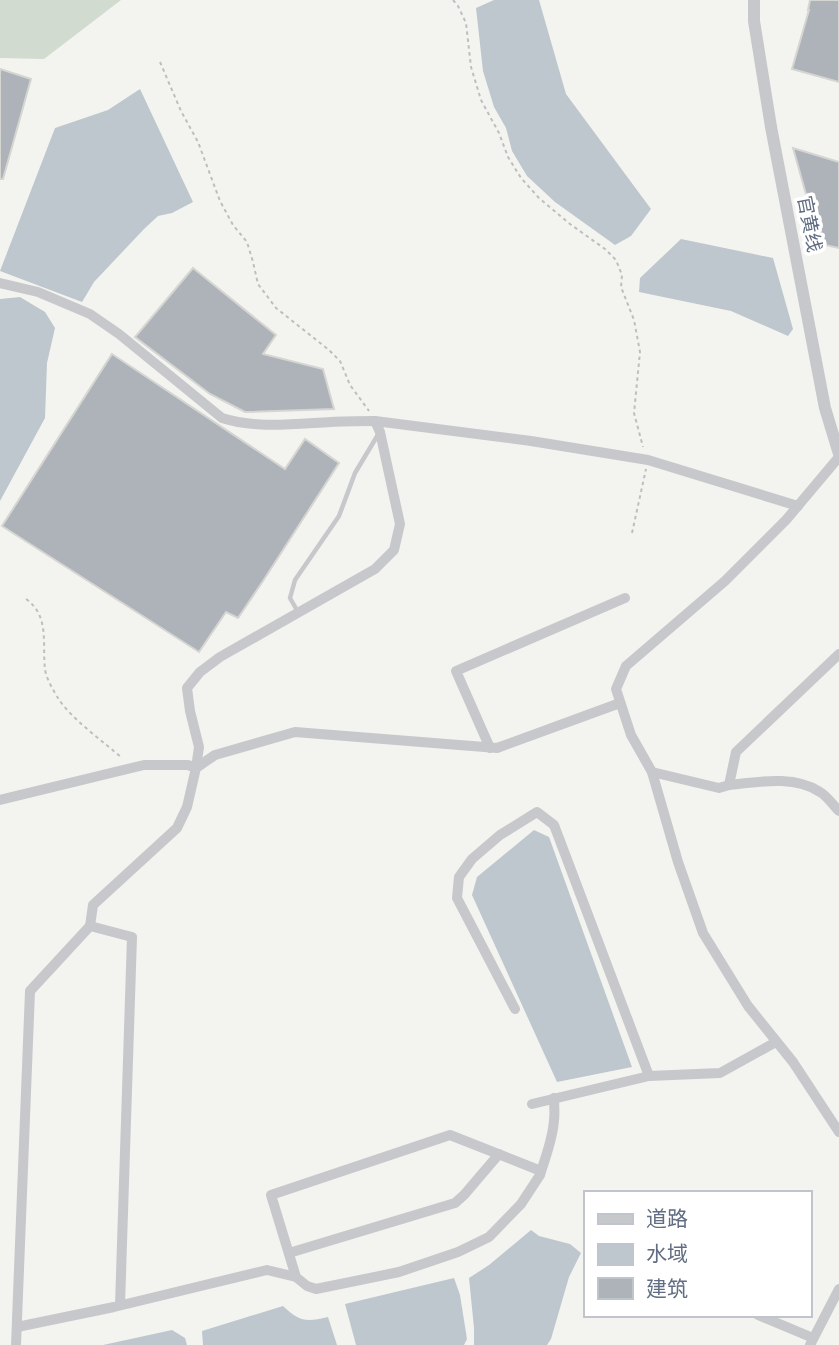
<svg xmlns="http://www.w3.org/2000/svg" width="839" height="1345" font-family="'Nunito Sans','Noto Sans SC',sans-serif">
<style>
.green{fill:#d2dbd0}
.water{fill:#bec7ce}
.building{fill:#aeb3ba;stroke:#d5d5d2;stroke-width:2}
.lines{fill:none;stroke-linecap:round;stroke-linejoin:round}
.path{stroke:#bdbec0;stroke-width:2;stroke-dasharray:3.5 3.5;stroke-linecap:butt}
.service{stroke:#c6c8cc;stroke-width:4.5}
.minor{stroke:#c6c8cc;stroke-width:10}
.tertiary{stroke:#c6c8cc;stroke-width:12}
.labels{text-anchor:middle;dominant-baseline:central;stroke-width:7;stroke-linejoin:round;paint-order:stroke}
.street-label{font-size:19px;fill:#616d82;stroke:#fff}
</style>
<rect width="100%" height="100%" fill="#f3f4ef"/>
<polygon class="green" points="0,0 121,0 44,59 0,58"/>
<g class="water">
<polygon points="494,0 539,0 566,94 651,209 631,236 615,245 555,202 527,176 512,151 506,128 494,107 483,71 476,8"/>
<polygon points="140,89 193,202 172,213 158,216 144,229 94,282 82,302 0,271 55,128 108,110"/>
<polygon points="681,239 773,258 793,329 788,336 731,311 639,292 640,278"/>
<polygon points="20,297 45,312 55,328 47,363 45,418 0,501 0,299"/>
<polygon points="534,830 549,837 632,1067 557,1082 472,895 477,877"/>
<polygon points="531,1230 539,1236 570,1244 581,1253 569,1277 551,1339 547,1345 474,1345 474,1328 469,1278 489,1265"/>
<polygon points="454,1278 460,1295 467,1339 464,1345 356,1345 345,1304"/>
<path d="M283 1306C300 1322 306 1322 328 1317L337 1345H203L202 1331Z"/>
<polygon points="172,1330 185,1338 187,1345 103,1345"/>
</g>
<g class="building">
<polygon points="810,0 839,0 839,82 792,69 809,10 808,10"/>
<polygon points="0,69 31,79 3,179 0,179"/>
<polygon points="793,148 839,162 839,248 820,244"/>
<polygon points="193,268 276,335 263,354 323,369 334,409 245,412 210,394 135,337"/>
<polygon points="112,354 285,469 305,439 339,463 263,581 238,618 226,612 199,652 2,526"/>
</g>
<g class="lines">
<g class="path">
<polyline points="453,0 458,6 466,23 471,67 481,100 499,133 508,157 521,178 539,198 570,224 605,249 616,260 622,275 621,287 634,320 640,352 634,413 643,447"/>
<polyline points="160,62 181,111 198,142 220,201 233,225 247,242 253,262 258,284 276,308 329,350 340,361 350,385 369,411"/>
<polyline points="632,533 646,469"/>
<path d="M26 599C50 616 42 644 45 669 46 678 53 690 58 698 70 718 104 742 122 758"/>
</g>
<polyline class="service" points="298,612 290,598 295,580 339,516 355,473 379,433"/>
<g class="minor">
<path d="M0 283 38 292 90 314 119 334 222 418C257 429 294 424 331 422 345 421 360 421 375 421"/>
<polyline points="839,457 786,520 725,581 626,666 616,689 631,735 652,772 678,862 703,933 748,1006 793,1062 839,1132"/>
<polyline points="490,748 456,671 625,598"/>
<polyline points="652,772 719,788 729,785 736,752 839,654"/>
<path d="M729 785C758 782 794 775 820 792 827 796 833 805 839 811"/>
<polyline points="0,800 144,765 188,765 196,768 199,747 190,711 187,688 200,672 220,657 375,569 394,550 400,524 380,432 375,421 531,441 648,460 798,506"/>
<polyline points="90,926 93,905 177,828 187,807 196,768 215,755 295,732 497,748 620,703"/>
<polyline points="515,1009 457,898 459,877 472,859 500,835 537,812 554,825 649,1076"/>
<polyline points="532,1104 649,1076 720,1073 776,1042"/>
<path d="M541 1171 450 1135 271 1195 296 1277 307 1286 316 1289 399 1272 458 1252 489 1237 521 1204 540 1175C545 1158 553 1139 554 1120 555 1113 554 1105 554 1098"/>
<polyline points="289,1253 455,1203 464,1195 499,1154"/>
<polyline points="758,1315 813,1338"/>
<polyline points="17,1327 114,1307 267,1270 296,1277"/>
<polyline points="16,1345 30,991 90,926 132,937 120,1305"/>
<polyline points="810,1345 839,1289"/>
</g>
<polyline class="tertiary" points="754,0 754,21 771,127 825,408 839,454"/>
</g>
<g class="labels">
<g class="street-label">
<text transform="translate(809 224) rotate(79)">官黄线</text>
</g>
</g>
<rect x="584" y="1191" width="228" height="126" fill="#ffffff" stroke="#c0c5cd" stroke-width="2"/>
<rect x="598" y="1214" width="35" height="10" fill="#c6c8cc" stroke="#c0c5cd" stroke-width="2"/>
<text x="646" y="1226" font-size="21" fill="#616d82">道路</text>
<rect x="598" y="1244" width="35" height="21" fill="#bec7ce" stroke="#c0c5cd" stroke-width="2"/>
<text x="646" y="1261" font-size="21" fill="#616d82">水域</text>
<rect x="598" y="1278" width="35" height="21" fill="#aeb3ba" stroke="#c0c5cd" stroke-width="2"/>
<text x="646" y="1296" font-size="21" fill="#616d82">建筑</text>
</svg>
